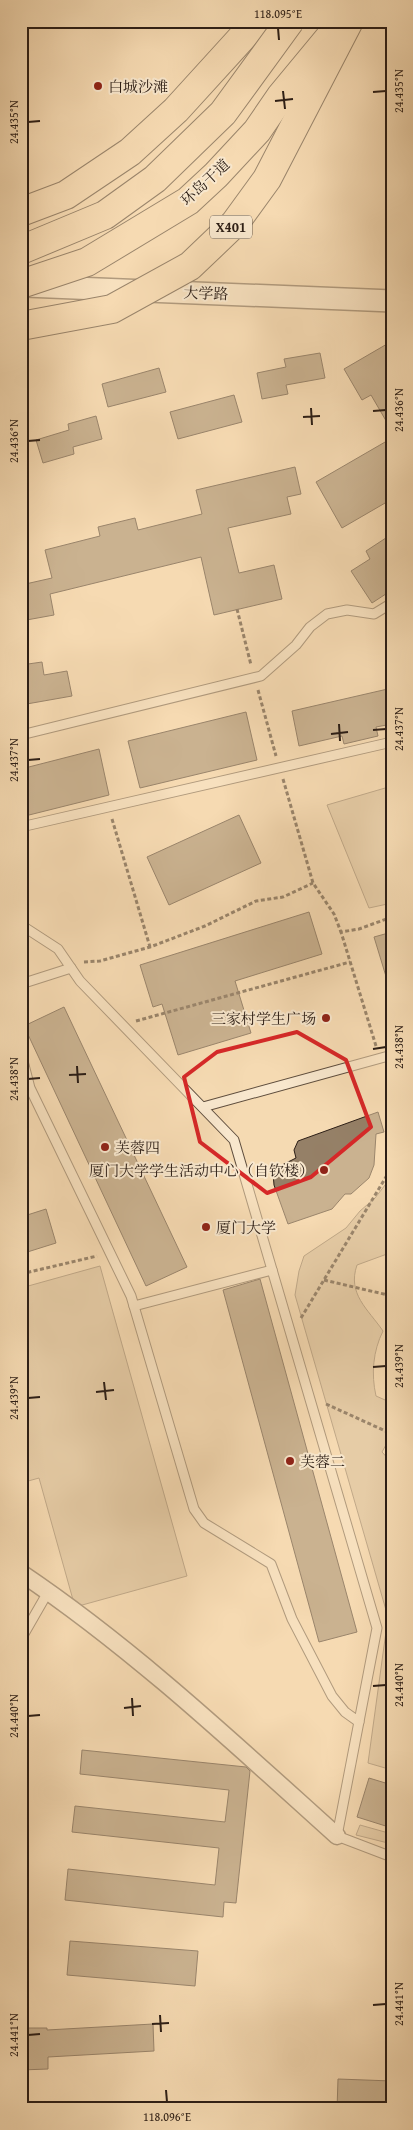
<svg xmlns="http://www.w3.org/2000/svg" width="413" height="2130" font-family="'Gentium Book Plus','Noto Serif SC',serif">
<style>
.green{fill:#d3ba97;stroke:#806c56}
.building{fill:#958067;stroke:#2c1e16}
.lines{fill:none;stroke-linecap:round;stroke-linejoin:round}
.service-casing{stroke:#5e4d3d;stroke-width:11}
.minor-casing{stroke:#5e4d3d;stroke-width:19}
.tertiary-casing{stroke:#5e4d3d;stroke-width:24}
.trunk-casing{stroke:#2c1e16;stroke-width:30}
.path{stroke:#2c1e16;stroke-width:3;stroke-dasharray:4 2.5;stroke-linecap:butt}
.service{stroke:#f8e7cd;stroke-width:9}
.minor{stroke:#f8e7cd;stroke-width:16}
.tertiary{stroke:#f8e7cd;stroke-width:21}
.trunk{stroke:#f5dab2;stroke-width:28}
.trunk-bridge-casing{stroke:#2c1e16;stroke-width:30;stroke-linecap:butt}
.trunk-bridge{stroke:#f5dab2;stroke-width:28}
.marked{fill:none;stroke:#d62828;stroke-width:4;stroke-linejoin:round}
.ticks{fill:none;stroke:#2c1e16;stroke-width:2}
.poi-dot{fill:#8f2418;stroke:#f8e7cd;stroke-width:2}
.labels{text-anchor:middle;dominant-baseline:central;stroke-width:4;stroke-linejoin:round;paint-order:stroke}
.shield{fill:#f8e7cd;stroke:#695a4d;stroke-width:1}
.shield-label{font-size:14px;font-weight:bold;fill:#2c1e16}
.poi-label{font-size:15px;fill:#2c1e16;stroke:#f8e7cd;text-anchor:start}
.street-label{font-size:15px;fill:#2c1e16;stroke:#f8e7cd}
.neatline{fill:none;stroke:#2c1e16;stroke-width:2}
.ticks-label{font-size:12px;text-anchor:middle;fill:#2c1e16}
</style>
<rect width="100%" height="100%" fill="#f5dab2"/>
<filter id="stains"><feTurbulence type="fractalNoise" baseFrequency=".004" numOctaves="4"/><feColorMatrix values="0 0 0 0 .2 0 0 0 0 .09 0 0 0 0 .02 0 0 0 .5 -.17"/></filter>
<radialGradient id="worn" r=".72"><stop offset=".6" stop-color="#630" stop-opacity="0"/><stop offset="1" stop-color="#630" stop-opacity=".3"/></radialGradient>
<g class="green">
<polygon points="392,786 392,903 369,908 327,805"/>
<path d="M392 1176V1255L387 1254 357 1265C347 1294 368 1309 383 1331 373 1351 371 1374 376 1396L392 1403V1434L382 1452 392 1463V1770L368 1763 388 1617 295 1295 299 1271 304 1256 346 1228 360 1211 375 1198Z"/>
<polygon points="100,1266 187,1576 75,1607 39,1478 21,1483 21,1288"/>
<polygon points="360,1825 392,1834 392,1844 356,1835"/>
</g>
<g class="building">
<polygon points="387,344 392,353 392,431 371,395 362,400 344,369"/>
<polygon points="320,353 325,378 286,385 288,394 262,399 257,373 286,367 284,359"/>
<polygon points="159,368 166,392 108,407 102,384"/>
<polygon points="234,395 242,422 178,439 170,412"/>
<polygon points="96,416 102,439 73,447 74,454 43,463 36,440 69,430 68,424"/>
<polygon points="392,438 392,499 342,528 316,482"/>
<polygon points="295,467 301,494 287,497 291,514 228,528 239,573 274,565 282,599 214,615 201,557 50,594 54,615 21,621 21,585 52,578 45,550 100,536 98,527 135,518 138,530 202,514 196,490"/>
<polygon points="392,534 392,590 372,603 351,571 370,559 366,551"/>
<polygon points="42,662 44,675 67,671 72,696 21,705 21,665"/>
<polygon points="392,688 392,724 376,727 378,736 344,744 342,736 299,746 292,711"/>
<polygon points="246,712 257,760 140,788 128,741"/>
<polygon points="99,749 109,795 21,817 21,769"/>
<polygon points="239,815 261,863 169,905 147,857"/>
<polygon points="309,912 322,954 235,981 251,1033 178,1055 162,1004 153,1007 140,965"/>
<polygon points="392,932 392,982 388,983 374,937"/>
<polygon points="64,1007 187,1267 146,1286 24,1026"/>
<polygon points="378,1112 384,1132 376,1134 374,1165 369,1178 351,1194 345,1194 332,1209 288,1224 274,1185 273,1173 278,1167 296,1158 294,1150 298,1141"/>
<polygon points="46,1209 56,1243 21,1254 21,1217"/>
<polygon points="260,1279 357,1632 319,1642 223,1290"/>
<polygon points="82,1750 246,1767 250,1771 236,1903 224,1902 223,1917 65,1900 68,1869 215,1885 219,1848 72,1832 75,1806 225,1822 229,1790 80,1774"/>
<polygon points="369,1778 392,1785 392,1828 357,1817"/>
<polygon points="70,1941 198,1951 195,1986 67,1975"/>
<polygon points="153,2024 154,2051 48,2057 48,2069 21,2070 21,2028 47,2028 47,2030"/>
<polygon points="338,2079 392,2081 392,2109 337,2109"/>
</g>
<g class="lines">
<g class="service-casing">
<g id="service">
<polyline points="21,735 261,676 296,645 310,627 327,614 347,610 374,614 392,603"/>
<polyline points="21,827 392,742"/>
<polyline points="21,925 58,949 80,981 234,1140 377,1628 337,1836 392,1857"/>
<polyline points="21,984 71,968"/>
<polyline points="21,1053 30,1088 131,1296 194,1509 204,1523 271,1564 292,1619 332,1696 345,1712 359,1722"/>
<polyline points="203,1107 392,1055"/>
<polyline points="134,1306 272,1270"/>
<polyline points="21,1639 48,1592"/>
</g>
</g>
<g class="minor-casing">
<path id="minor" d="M21 1573C134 1649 237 1746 337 1836"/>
</g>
<g class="tertiary-casing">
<polyline id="tertiary" points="26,286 392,301"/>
</g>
<g class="trunk-casing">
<polyline id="trunk" points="21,212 66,195 130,152 176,110 257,21"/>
</g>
<g class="path">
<polyline points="237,609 251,665"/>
<polyline points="258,690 276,756"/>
<polyline points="283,779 313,883 334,914 341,932"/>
<polyline points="112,819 150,947"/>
<polyline points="84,962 100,961 150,947 205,926 256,901 283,897 313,883"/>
<polyline points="136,1021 350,962"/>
<polyline points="376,1046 341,932 359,929 392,917"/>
<polyline points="21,1274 97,1256"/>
<polyline points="324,1280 392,1296"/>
<polyline points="301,1318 392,1167"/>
<polyline points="326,1404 392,1434"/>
</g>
<use href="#service" class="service"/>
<use href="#minor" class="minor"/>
<use href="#tertiary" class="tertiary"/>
<use href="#trunk" class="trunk"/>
<g class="trunk-bridge-casing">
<g id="trunk-bridge">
<polyline points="21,250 105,215 155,179 223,113 290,21"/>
<polyline points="21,284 87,262 188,201 216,175 257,131 281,96 329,38"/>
<polyline points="21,326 112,309 190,266 235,223 267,179 349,21"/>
</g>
</g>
<use href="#trunk-bridge" class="trunk-bridge"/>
</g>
<path d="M0 0H413V2130H0ZM297 1032 346 1060 371 1127 311 1177 267 1193 200 1142 184 1077 217 1052Z" fill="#f5dab2" fill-opacity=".55" fill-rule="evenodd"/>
<path class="marked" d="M297 1032 346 1060 371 1127 311 1177 267 1193 200 1142 184 1077 217 1052Z"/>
<path class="ticks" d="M278 28 279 40M283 91 285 109M373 92 386 91M275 101 293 99M28 122 40 121M311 408 312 425M373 411 386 410M303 417 320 416M28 441 40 440M339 724 340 741M373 730 386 729M331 734 348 732M28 760 40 759M373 1049 386 1047M77 1066 78 1083M69 1075 86 1074M28 1079 40 1078M373 1367 386 1366M104 1382 106 1400M96 1392 114 1390M28 1398 40 1397M373 1686 386 1685M132 1698 133 1716M124 1708 141 1706M28 1716 40 1715M373 2005 386 2004M160 2015 161 2032M152 2024 169 2023M28 2035 40 2034M166 2090 167 2102"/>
<g class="poi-dot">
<circle cx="98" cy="86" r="5"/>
<circle cx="326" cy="1018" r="5"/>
<circle cx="105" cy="1147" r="5"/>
<circle cx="324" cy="1170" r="5"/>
<circle cx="206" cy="1227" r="5"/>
<circle cx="290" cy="1461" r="5"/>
</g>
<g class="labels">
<rect class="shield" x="210" y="215.5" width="42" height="23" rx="4"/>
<g class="shield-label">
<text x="231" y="227">X401</text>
</g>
<g class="poi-label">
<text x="108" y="86">白城沙滩</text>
<text x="316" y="1018" text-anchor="end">三家村学生广场</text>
<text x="115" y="1147">芙蓉四</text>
<text x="314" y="1170" text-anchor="end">厦门大学学生活动中心（自钦楼）</text>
<text x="216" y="1227">厦门大学</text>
<text x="300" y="1461">芙蓉二</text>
</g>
<g class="street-label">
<text transform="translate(205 182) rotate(-43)">环岛干道</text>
<text transform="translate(206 293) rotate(2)">大学路</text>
</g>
</g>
<rect width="413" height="2130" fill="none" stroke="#f5dab2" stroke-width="55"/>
<rect x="28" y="28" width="358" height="2074" class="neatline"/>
<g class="ticks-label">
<text x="278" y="18">118.095°E</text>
<text transform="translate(399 91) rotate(-90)" y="4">24.435°N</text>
<text transform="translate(14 122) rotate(-90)" y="4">24.435°N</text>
<text transform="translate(399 410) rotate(-90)" y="4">24.436°N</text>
<text transform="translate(14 441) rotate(-90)" y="4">24.436°N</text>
<text transform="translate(399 729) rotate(-90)" y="4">24.437°N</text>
<text transform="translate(14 760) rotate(-90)" y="4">24.437°N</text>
<text transform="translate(399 1047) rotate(-90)" y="4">24.438°N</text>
<text transform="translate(14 1079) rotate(-90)" y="4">24.438°N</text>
<text transform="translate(399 1366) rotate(-90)" y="4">24.439°N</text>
<text transform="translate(14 1398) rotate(-90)" y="4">24.439°N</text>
<text transform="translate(399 1685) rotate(-90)" y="4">24.440°N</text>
<text transform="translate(14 1716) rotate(-90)" y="4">24.440°N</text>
<text transform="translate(399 2004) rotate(-90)" y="4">24.441°N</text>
<text transform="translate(14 2035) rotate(-90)" y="4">24.441°N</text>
<text x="167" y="2121">118.096°E</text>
</g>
<rect width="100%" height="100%" filter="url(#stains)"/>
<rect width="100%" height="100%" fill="url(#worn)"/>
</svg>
